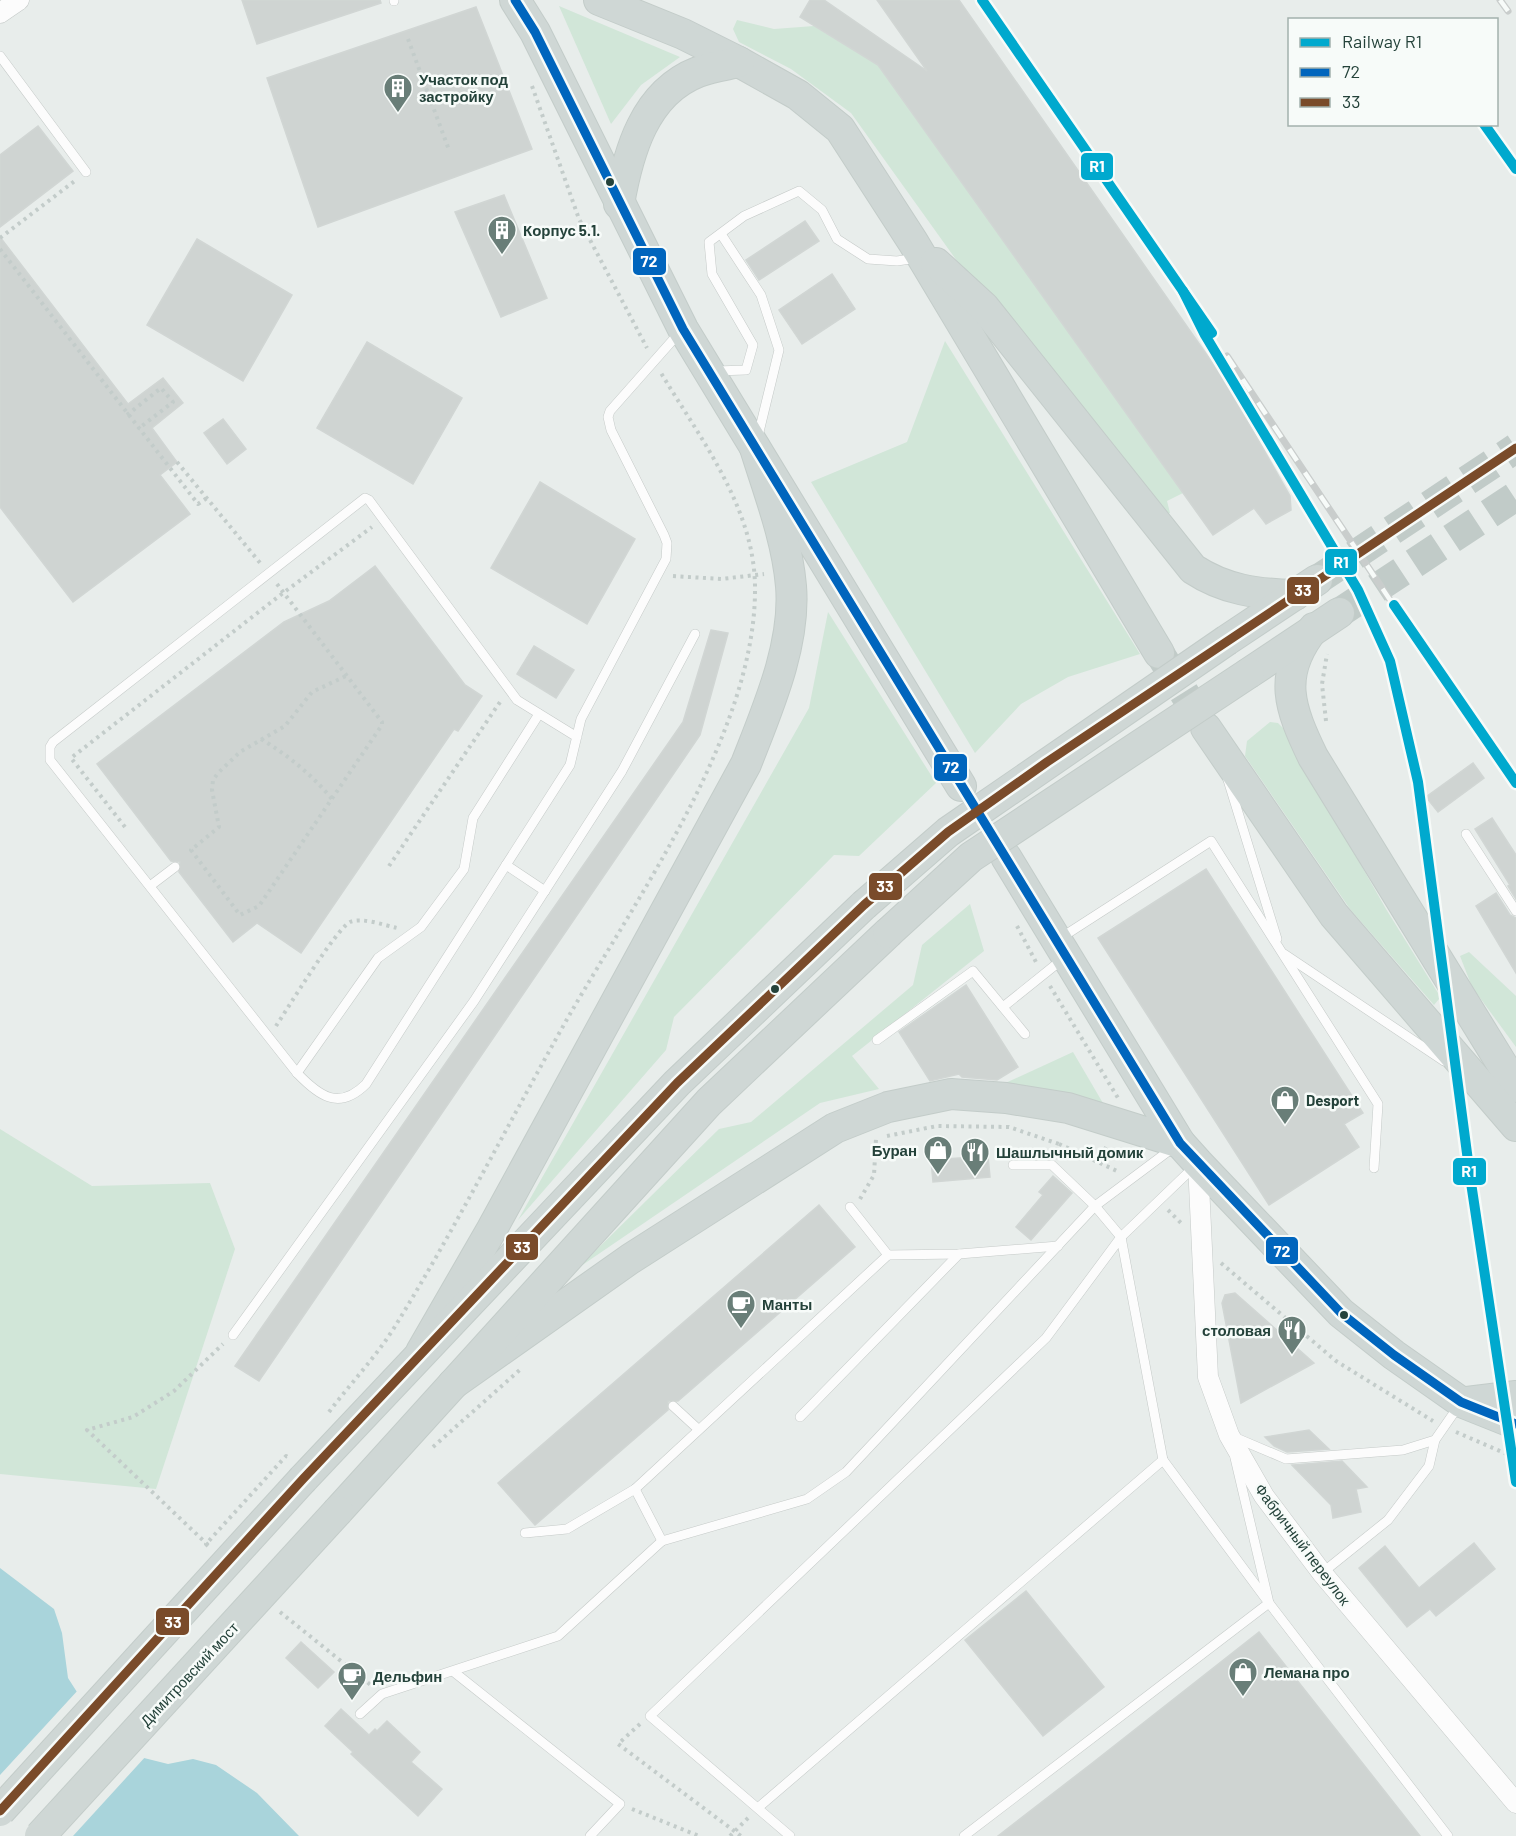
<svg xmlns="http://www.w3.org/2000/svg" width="1516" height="1836" font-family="Barlow,sans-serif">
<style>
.green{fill:#d1e6d8}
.water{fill:#a9d4db}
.pier{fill:#e8edeb}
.building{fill:#cfd4d2;stroke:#d1d6d4;stroke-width:1.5}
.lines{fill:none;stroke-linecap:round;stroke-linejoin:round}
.primary-tunnel{stroke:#c1cbc8;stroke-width:30;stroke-dasharray:30 15;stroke-linecap:butt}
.lane-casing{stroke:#c5cac8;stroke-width:10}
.street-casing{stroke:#c5cac8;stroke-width:21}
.primary-casing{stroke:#c3ccc9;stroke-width:32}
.path{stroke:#c3ccca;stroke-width:4;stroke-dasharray:3 4.5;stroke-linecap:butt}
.lane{stroke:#fcfcfc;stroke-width:9}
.street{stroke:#fcfcfc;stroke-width:20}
.primary{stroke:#cfd7d5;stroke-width:30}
.rail-casing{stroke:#c9cdcc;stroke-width:7}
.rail{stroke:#f7fbf9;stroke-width:4.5;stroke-dasharray:14;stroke-linecap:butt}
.primary-bridge-casing{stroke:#c3ccc9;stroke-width:32;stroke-linecap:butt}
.primary-bridge{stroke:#cfd7d5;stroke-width:30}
.bus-1-casing{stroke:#f7fbf9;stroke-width:14}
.bus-2-casing{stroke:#f7fbf9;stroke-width:14}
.bus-1{stroke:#0065bd;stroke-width:9}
.bus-2{stroke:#7a4b2a;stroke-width:9}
.rail-1-casing{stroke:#f7fbf9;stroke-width:15}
.rail-1{stroke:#00a9ce;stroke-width:10}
.bus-dot{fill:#24423a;stroke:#f7fbf9;stroke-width:2}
.labels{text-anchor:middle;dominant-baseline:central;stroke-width:5;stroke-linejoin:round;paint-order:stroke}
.poi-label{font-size:15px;font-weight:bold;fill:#24423a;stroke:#f7fbf9;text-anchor:start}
.street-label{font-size:15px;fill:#24423a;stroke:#f7fbf9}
.line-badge{stroke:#f7fbf9;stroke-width:2}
.badge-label{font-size:16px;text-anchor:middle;font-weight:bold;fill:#fff}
</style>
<rect width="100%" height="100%" fill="#e8edeb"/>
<g class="green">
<polygon points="559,6 680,57 641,85 611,124"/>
<polygon points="737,20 774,29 814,26 878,65 1183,493 1167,501 1170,513 1161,515 1138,489 1083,407 1058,384 1026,340 957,261 851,113 791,69 739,42 733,29"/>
<polygon points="945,341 1140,654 1068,677 1021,704 975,753 811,482 907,442"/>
<polygon points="828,612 936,783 859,856 834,855 674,1017 666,1050 518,1220 809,708"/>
<polygon points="1270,722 1278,723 1283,728 1386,909 1438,993 1439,999 1434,1005 1350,909 1245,756 1247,741"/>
<polygon points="970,904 984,951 852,1056 879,1089 820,1103 578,1268 719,1129 751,1122 913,985 922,945"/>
<polygon points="1469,952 1516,996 1516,1047 1472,987 1460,956"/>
<polygon points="1073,1052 1107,1110 1001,1085"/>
<polygon points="0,1129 92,1186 210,1183 235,1249 156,1489 0,1474"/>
</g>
<polygon class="water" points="0,1568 54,1609 62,1633 68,1678 93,1717 132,1755 168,1764 193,1759 216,1765 257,1793 299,1836 0,1836"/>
<polygon class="pier" points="79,1689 95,1715 134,1752 147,1755 73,1836 0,1836 0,1775"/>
<g class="building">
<polygon points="242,0 380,0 381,3 257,44"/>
<polygon points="810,0 824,0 927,71 877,0 959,0 1223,378 1290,496 1291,510 1266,524 1254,508 1213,535 878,65 800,17"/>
<polygon points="476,7 532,149 318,227 267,78"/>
<polygon points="38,126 73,171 0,227 0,155"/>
<polygon points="504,195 547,298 501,317 455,212"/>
<polygon points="805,221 819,241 759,280 746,260"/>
<polygon points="0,237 128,404 163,378 183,403 152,428 177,462 160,475 190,514 73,602 0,507"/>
<polygon points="197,239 292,295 243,381 147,325"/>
<polygon points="832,274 855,309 802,344 779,310"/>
<polygon points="367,342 462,398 413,484 317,428"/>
<polygon points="223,419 246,449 227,464 204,433"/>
<polygon points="540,482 635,539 587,624 491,568"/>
<polygon points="375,566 465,685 482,696 458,731 454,729 301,953 257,923 233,942 179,872 180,862 171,861 97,764 284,622 329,601"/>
<polygon points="711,630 728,633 700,735 259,1381 235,1366 683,722"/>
<polygon points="534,646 574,670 556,698 517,674"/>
<polygon points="1473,763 1484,778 1438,812 1426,797"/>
<polygon points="1492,818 1516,855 1516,899 1508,886 1510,885 1475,829"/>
<polygon points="1206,869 1363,1113 1344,1124 1359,1147 1269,1205 1098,938"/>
<polygon points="1496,893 1510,915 1516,918 1516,973 1476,906"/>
<polygon points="966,985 1018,1067 997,1080 962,1077 959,1074 930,1081 899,1032"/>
<polygon points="988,1156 990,1177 933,1182 931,1160"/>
<polygon points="1053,1176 1072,1193 1031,1240 1016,1227 1043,1195 1039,1192"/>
<polygon points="819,1205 855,1247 678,1401 668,1401 668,1410 535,1525 498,1483"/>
<polygon points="1235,1293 1314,1363 1241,1403 1222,1303 1225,1295"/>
<polygon points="1309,1430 1329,1449 1287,1452 1274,1446 1265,1437"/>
<polygon points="1342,1461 1367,1487 1356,1489 1361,1512 1333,1518 1331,1505 1292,1465"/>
<polygon points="1474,1543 1495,1569 1436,1616 1430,1609 1407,1627 1359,1568 1385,1546 1419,1588"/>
<polygon points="1026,1591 1104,1687 1043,1736 965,1640"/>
<polygon points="1259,1632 1420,1836 998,1836 1091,1764"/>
<polygon points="301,1642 334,1672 318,1688 286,1658"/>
<polygon points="341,1709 369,1735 375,1729 377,1731 387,1721 420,1752 411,1762 442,1789 418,1816 351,1754 353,1752 325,1726"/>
</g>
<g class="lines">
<g class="primary-tunnel">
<polyline points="1317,580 1516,448"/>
<polyline points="1339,613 1516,496"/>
<polyline points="1160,654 1206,728"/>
</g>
<g class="lane-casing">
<g id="lane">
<polyline points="394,0 394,1"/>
<polyline points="0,56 86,172"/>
<polyline points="721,234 761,295 779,350 758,436"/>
<polyline points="716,371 746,370 753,345 712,274 709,242 744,216 799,191 822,210 837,239 868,259 897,261 917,258"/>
<path d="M577 737 517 700 369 500 365 498 53 742 50 747V760L297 1073C319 1096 339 1111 366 1084L570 765 581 719 666 559 667 543 664 535 611 430 608 417 610 411 679 333"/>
<polyline points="1228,780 1277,939"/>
<polyline points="1466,834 1516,911"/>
<polyline points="506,865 545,891"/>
<polyline points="150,886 175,867"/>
<polyline points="1059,939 1211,841 1378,1104 1374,1168"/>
<polyline points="1284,954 1444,1061"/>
<polyline points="1003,1007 1064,958"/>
<polyline points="877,1040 973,971 1025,1034"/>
<polyline points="297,1073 378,958 421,927 464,869 473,818 539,714"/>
<polyline points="1013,1165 1052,1165 1095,1206 1121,1237 1196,1165"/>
<polyline points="888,1255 959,1254 1058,1246"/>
<polyline points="233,1335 474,1001 622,771 695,634"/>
<polyline points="673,1406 698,1429"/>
<polyline points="800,1417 959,1254"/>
<polyline points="1234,1437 1286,1459 1403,1450 1435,1440"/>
<polyline points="1235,1458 1269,1603 1448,1836"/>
<polyline points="635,1489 888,1255 850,1207"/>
<polyline points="525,1533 567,1529 635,1489 662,1541"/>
<polyline points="1322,1573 1388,1520 1429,1466 1435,1440 1460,1404"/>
<polyline points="454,1672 620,1804 590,1836"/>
<polyline points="360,1714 382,1694 558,1636 662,1541 807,1499 846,1472 1095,1206 1174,1147"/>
<polyline points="759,1807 1163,1460 1121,1237 1046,1338 650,1716 790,1836"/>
<polyline points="964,1836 1269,1603 1163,1460"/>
</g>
</g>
<g class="street-casing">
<g id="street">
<polyline points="0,13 19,0"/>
<polyline points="1198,1163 1208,1377 1229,1435 1264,1496 1322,1573 1516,1803"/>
</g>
</g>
<g class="primary-casing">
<g id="primary">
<polyline points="515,0 535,32 683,329 961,786"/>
<polyline points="599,0 683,34 739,62 798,95 840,129 913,242 1159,653"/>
<path d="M619 204C628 153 644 93 698 72 711 67 726 65 739 62"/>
<path d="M936 263 984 307 1193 569C1225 590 1257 594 1295 595"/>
<path d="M1314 628C1276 675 1290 709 1313 757L1516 1087"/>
<polyline points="1227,640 1317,580"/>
<polyline points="1249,673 1339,613"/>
<polyline points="1206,728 1334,915 1516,1126"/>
<polyline points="1006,857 1180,1143 1198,1163 1341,1313 1394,1355 1461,1402 1516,1424"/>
<path d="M421 1352 492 1229 746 764C767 710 796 645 791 586 787 539 769 493 755 448"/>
<polyline points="453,1384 630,1259 835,1128 888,1107 951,1094 1006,1098 1068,1108 1180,1143"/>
<polyline points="1467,1402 1516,1396"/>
<polyline points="303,1479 677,1083 864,905"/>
<polyline points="338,1511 709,1102 888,933"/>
</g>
</g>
<g class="path">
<polyline points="408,39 449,150"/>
<polyline points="532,86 579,219 647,348"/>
<polyline points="0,238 76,180"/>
<polyline points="0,249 198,504 207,498"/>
<polyline points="127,415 161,388 173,402 138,429"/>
<polyline points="177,462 261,564"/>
<polyline points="673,576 721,579 764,574"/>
<polyline points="277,584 382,722 382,725 259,906 240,915 191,850 219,827 212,790 213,780 218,773 240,752 285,726 312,692 346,676"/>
<polyline points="1326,721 1322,684 1327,654"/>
<path d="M261 739C289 756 311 774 332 799"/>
<polyline points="125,827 71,758 283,593 372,527"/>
<polyline points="389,866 500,702"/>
<polyline points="1017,926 1037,964"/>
<polyline points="1050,986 1118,1098"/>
<path d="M276 1026C288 1008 336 929 350 922 362 917 384 925 397 928"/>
<polyline points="887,1136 937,1126 1009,1127 1059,1144 1056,1153"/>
<polyline points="1059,1144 1117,1171"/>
<polyline points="1096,1162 1107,1146"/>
<polyline points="860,1199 874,1175 876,1139"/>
<polyline points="1168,1210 1182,1224"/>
<polyline points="1221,1263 1336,1361 1433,1421"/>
<path d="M329 1412C350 1384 375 1358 394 1328 457 1226 511 1118 570 1014 640 893 757 728 755 586 754 507 700 438 661 373"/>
<polyline points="1456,1432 1516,1458"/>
<polyline points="433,1447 522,1368"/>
<polyline points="208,1545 87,1430 133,1417 174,1391 223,1344"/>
<polyline points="208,1546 206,1544 286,1456 289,1458"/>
<polyline points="280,1612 372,1686"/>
<polyline points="640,1724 618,1744 741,1836"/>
<polyline points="632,1809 699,1836"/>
<polyline points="730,1836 749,1817"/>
</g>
<use href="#lane" class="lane"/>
<use href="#street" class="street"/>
<use href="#primary" class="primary"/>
<g class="rail-casing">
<g id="rail">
<polyline points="982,0 1187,296"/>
<polyline points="1500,0 1508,11"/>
<polyline points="1183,291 1205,335 1358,590 1390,661 1418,782 1470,1176 1516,1482"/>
<polyline points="1227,356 1463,709 1516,783"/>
</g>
</g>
<use href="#rail" class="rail"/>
<g class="primary-bridge-casing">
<g id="primary-bridge">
<polyline points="864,905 948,832 1227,640"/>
<polyline points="888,933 971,857 1249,673"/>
<polyline points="0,1811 303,1479"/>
<polyline points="40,1836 338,1511"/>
</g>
</g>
<use href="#primary-bridge" class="primary-bridge"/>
<g class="bus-1-casing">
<polyline id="bus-1" points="515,0 535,32 683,329 1180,1143 1341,1313 1394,1355 1461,1402 1516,1424"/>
</g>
<g class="bus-2-casing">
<polyline id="bus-2" points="0,1811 303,1479 677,1083 864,905 948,832 1047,762 1516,448"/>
</g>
<use href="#bus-1" class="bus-1"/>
<use href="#bus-2" class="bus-2"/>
<g class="rail-1-casing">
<g id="rail-1">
<polyline points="982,0 1212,333"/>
<polyline points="1484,124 1516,169"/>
<polyline points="1183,291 1205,335 1358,590 1390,661 1418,782 1470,1176 1516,1482"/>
<polyline points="1394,605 1516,783"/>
</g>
</g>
<use href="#rail-1" class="rail-1"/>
</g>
<defs>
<g id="building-pin" transform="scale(1.5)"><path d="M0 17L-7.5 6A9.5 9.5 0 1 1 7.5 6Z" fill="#697e78" stroke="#f7fbf9"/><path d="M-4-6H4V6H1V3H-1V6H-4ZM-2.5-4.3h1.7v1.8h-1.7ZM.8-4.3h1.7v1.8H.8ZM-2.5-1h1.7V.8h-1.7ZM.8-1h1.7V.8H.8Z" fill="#fff"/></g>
<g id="shop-pin" transform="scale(1.5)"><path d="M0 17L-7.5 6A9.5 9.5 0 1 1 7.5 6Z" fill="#697e78" stroke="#f7fbf9"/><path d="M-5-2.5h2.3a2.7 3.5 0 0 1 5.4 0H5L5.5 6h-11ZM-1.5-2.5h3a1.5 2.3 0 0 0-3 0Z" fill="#fff"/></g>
<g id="restaurant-pin" transform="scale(1.5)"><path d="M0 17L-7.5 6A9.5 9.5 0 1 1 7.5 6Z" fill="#697e78" stroke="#f7fbf9"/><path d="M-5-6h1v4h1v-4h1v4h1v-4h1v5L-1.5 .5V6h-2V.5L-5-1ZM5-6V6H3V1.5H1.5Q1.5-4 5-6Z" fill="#fff"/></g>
<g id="cafe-pin" transform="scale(1.5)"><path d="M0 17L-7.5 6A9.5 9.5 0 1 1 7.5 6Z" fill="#697e78" stroke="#f7fbf9"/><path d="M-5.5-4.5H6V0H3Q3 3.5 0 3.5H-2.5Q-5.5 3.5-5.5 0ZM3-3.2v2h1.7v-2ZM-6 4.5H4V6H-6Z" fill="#fff"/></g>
</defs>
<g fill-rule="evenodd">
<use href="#building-pin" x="398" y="88"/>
<use href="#building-pin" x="502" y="230"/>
<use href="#shop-pin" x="1285" y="1100"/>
<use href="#shop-pin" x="938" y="1150"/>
<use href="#restaurant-pin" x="975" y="1152"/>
<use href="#cafe-pin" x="741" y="1304"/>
<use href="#restaurant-pin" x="1292" y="1330"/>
<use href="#shop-pin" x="1243" y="1672"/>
<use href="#cafe-pin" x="352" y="1676"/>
</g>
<g class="bus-dot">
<circle cx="610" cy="182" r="5"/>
<circle cx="775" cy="989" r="5"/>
<circle cx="1344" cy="1315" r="5"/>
</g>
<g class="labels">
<g class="poi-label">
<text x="419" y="79">Участок под<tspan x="419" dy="17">застройку</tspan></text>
<text x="523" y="230">Корпус 5.1.</text>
<text x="1306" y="1100">Desport</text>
<text x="917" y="1150" text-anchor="end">Буран</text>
<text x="996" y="1152">Шашлычный домик</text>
<text x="762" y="1304">Манты</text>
<text x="1271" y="1330" text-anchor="end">столовая</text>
<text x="1264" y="1672">Лемана про</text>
<text x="373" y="1676">Дельфин</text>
</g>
<g class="street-label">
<text transform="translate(1303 1544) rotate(53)">Фабричный переулок</text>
<text transform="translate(189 1674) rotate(-47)">Димитровский мост</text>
</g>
</g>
<g class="line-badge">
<rect x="1080" y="152" width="34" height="29" rx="6" fill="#00a9ce"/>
<rect x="632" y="247" width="35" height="29" rx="6" fill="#0065bd"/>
<rect x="1324" y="548" width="34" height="28" rx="6" fill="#00a9ce"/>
<rect x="1286" y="576" width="34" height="29" rx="6" fill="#7a4b2a"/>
<rect x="933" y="753" width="35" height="29" rx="6" fill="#0065bd"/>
<rect x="868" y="872" width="35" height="29" rx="6" fill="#7a4b2a"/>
<rect x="1452" y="1157" width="35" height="29" rx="6" fill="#00a9ce"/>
<rect x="505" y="1233" width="34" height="28" rx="6" fill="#7a4b2a"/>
<rect x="1265" y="1236" width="34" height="29" rx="6" fill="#0065bd"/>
<rect x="155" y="1607" width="35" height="29" rx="6" fill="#7a4b2a"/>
</g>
<g class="badge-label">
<text x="1097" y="172">R1</text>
<text x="649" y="267">72</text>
<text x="1341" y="568">R1</text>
<text x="1303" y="596">33</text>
<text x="951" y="773">72</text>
<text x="885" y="892">33</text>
<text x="1469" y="1177">R1</text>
<text x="522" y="1253">33</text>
<text x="1282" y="1257">72</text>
<text x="173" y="1628">33</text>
</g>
<rect x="1288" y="18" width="210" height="108" fill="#f7fbf9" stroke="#a3b1ad" stroke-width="1.5"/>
<rect x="1300" y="38" width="30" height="9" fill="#00a9ce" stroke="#a3b1ad" stroke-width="1.5"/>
<text x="1342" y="48" font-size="18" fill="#24423a">Railway R1</text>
<rect x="1300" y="68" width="30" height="9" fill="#0065bd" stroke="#a3b1ad" stroke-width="1.5"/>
<text x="1342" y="78" font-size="18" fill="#24423a">72</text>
<rect x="1300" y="98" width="30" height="9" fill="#7a4b2a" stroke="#a3b1ad" stroke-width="1.5"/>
<text x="1342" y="108" font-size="18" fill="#24423a">33</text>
</svg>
